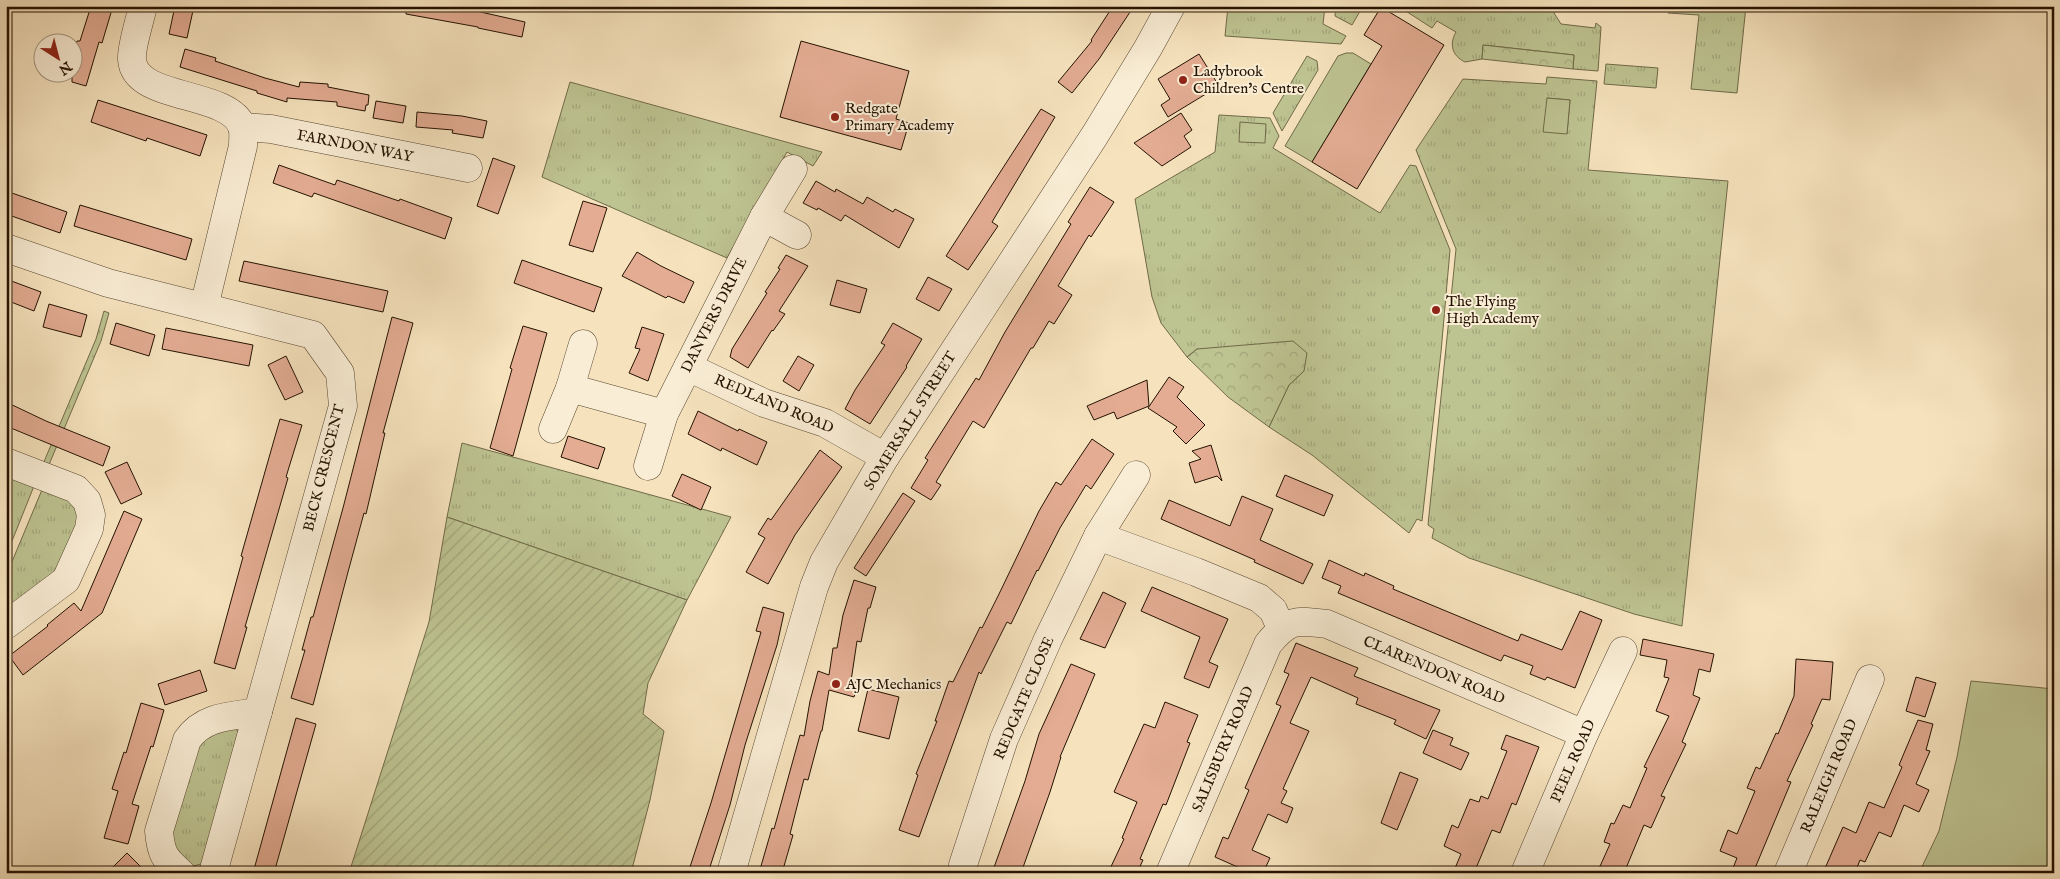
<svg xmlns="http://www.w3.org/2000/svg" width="2060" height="879" font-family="'IM FELL English',serif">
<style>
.grass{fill:url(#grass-tufts);stroke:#706a48;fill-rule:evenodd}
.forest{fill:url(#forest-crowns);stroke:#706a48}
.park{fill:#bdc391;stroke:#706a48}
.garden{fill:url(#garden-furrows);stroke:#706a48}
.building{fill:#e3ac93;stroke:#241200}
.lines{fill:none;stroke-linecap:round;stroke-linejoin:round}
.minor-casing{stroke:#584630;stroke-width:29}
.minor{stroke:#f9edd5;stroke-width:28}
.poi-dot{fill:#8f2418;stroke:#f9edd5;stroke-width:2}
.labels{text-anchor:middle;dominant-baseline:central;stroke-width:4;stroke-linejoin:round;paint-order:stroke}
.poi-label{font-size:15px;fill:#241200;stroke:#f9edd5;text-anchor:start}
.street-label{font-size:15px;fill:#241200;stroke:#f9edd5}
</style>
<defs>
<pattern id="grass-tufts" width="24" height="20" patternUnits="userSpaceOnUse" patternTransform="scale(1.25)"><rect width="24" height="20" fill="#bdc391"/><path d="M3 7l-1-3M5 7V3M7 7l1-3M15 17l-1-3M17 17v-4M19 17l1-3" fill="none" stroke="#a2a67b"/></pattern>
<pattern id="forest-crowns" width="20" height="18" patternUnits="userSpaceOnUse" patternTransform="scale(1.25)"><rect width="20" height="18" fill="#bdc391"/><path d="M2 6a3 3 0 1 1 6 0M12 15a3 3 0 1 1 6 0" fill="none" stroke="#a2a67b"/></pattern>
<pattern id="garden-furrows" width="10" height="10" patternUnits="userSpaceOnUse" patternTransform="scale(1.25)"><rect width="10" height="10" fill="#bdc391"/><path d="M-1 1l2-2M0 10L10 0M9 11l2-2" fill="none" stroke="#a2a67b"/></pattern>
</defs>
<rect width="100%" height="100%" fill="#f6e3be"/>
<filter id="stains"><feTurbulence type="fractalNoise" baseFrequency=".004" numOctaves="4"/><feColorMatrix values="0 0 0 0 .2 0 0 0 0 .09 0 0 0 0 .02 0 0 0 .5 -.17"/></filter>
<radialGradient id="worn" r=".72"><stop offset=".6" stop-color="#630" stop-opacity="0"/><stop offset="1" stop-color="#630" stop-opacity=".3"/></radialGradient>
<g class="grass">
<polygon points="1228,6 1325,6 1323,24 1346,36 1341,44 1225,36"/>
<polygon points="1336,6 1363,6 1352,25 1335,16"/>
<path d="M1398 6H1555L1554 13 1561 24 1595 28 1596 23 1601 27 1598 71 1573 69 1574 55 1483 45 1482 59 1465 62C1452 56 1449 44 1456 32L1437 21 1432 28Z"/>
<polygon points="1669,6 1746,6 1737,93 1691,89 1699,15 1668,13"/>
<polygon points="1307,56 1317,61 1318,70 1282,131 1273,113"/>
<polygon points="1606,64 1658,68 1656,88 1604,84"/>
<path d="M1547 77 1597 81 1588 170 1728 181 1682 626 1634 614 1469 558 1432 538 1434 529 1428 525 1456 249 1416 150 1463 79 1546 84ZM1547 98 1570 100 1567 134Z"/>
<polygon points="570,82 822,152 813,166 787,152 727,258 542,177"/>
<polygon points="1219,115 1270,118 1279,136 1273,148 1380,213 1410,165 1416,166 1450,250 1441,352 1422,521 1417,519 1409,533 1312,455 1269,427 1289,385 1304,371 1197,349 1187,357 1161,323 1152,297 1135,199 1215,152"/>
<polygon points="104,311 109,313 101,341 48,467 43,464 96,339"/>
<polygon points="462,443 731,517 687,600 447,517"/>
<polygon points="6,470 36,481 6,556"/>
<polygon points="44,485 68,494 83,514 63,572 6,614 6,576"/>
<polygon points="231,726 237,730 240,739 204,863 194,866 186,862 176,853 169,831 193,742"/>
</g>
<g class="forest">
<polygon points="1483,45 1574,55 1573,69 1482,59"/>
<polygon points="1293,341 1307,353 1304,371 1289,385 1269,427 1228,397 1187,357 1197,349"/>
</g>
<g class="park">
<polygon points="1346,53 1353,53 1371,64 1312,162 1285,146 1338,56"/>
<polygon points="1547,98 1570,100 1567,134 1543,132"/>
<polygon points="1240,122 1266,124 1265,143 1239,142"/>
<polygon points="1971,681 2054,689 2054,873 1919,873 1939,831 1957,757"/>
</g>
<polygon class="garden" points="447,517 687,600 648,683 643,714 664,731 650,800 631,873 349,873 429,622"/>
<g class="building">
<polygon points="91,6 113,6 102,43 99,42 86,86 72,82 72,57 77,41 80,41"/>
<polygon points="175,6 194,6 187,38 169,34"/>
<polygon points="406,6 454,6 525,22 522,37 478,28 478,27 406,14"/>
<polygon points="1113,6 1134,6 1099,59 1072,93 1058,82 1092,41 1091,40"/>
<polygon points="1381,7 1444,45 1357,189 1312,162 1382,46 1364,35"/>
<polygon points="801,41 909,71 896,119 909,123 901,150 780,117"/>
<polygon points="185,49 216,58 215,61 265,78 299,87 300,82 328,84 328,87 369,95 368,105 366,105 365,111 337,106 337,102 287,98 287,102 257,93 257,91 180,67"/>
<polygon points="1199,54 1219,86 1168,117 1161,105 1170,99 1158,79"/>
<polygon points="98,100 207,135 200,156 147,138 146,141 91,122"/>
<polygon points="376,101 406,106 403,123 373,118"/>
<polygon points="1041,109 1055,117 992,222 998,226 968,270 946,256"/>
<polygon points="417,112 462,116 487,121 483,138 452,133 453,130 416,127"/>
<polygon points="1181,113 1192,130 1184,136 1191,147 1162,166 1134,143"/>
<polygon points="493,158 515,166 498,214 477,206"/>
<polygon points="279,165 335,185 337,180 399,201 400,199 452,218 445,239 314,193 312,197 273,183"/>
<polygon points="816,181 835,192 836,189 863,204 867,197 893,212 895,209 914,219 899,248 845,215 841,221 818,208 817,210 803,203"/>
<polygon points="1090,187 1114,202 1091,237 1089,235 1058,286 1072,295 1054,324 1049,321 1033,348 1031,348 984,428 973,421 936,482 941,485 931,500 911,488 928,460 925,458 976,378 979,380 1005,332 1071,224 1068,222"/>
<polygon points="6,191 67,212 60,233 6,214"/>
<polygon points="583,201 607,208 593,252 569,245"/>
<polygon points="80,205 192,239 186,260 74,226"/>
<polygon points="637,252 661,266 694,282 684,303 668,296 666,298 622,276"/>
<polygon points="786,255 808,266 779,311 785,314 773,331 772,330 748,368 730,357 732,349 767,293 765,292 780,269 778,268"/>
<polygon points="522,260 602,288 594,312 514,283"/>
<polygon points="244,261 388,291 383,312 239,281"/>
<polygon points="928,277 952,289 939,311 916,299"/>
<polygon points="6,279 41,292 34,311 6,300"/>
<polygon points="837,280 867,289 860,313 830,305"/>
<polygon points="49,304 87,315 81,337 43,327"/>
<polygon points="392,317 413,323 383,433 385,433 366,514 364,513 348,572 313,705 291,698 305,650 302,650 311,617 313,617 343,508"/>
<polygon points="116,323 155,335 149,356 110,344"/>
<polygon points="893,323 922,339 906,366 907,367 870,424 845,409 855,390 885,345 881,343"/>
<polygon points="523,326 547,333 513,456 490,448 512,369 510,368"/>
<polygon points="642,327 664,334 648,381 629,373 640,349 635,348"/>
<polygon points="166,328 253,345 249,366 162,349"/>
<polygon points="286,356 303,392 285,400 268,365"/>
<polygon points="798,356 814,365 799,391 783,381"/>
<polygon points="1169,377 1184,387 1177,397 1205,425 1186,444 1173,431 1177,427 1148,408"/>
<polygon points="1147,380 1149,406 1117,419 1114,412 1094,420 1087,406"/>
<polygon points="6,402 46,421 110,447 103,466 6,426"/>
<polygon points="698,411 738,431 739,429 767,442 757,465 722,448 721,451 688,434"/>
<polygon points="280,419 302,425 286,477 288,478 245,627 247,627 235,669 214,663 243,557 241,556"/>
<polygon points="568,436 605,448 598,469 561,457"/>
<polygon points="1092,439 1114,454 1091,489 1086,485 1060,528 1038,571 1037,570 1011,624 1007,622 981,674 979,672 919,837 899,830 918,775 916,774 937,721 935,721 949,681 953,682 980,627 982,628 999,594 1039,511 1056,482 1061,485"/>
<polygon points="1211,445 1222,481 1217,476 1195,483 1189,463 1201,459 1192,451"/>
<polygon points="820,450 842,467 795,535 768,584 746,572 765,538 758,534 768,518 771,520"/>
<polygon points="127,462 142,494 121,504 105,472"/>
<polygon points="682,474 711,487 701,510 672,496"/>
<polygon points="1285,475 1333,495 1324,516 1276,496"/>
<polygon points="903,493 915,501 866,576 854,568"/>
<polygon points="1242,496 1273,509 1260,540 1313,564 1303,584 1254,562 1255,560 1161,519 1169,500 1230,526"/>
<polygon points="124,511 142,519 102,613 23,675 9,656 48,626 47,625 74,603 81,611"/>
<polygon points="1329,560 1364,576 1365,573 1394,586 1393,589 1518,641 1521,634 1562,650 1580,611 1602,620 1575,688 1547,677 1545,680 1530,674 1533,666 1504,655 1501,661 1338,593 1341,586 1322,578"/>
<polygon points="854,580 876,587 870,608 868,608 861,642 857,641 851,681 859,683 854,697 829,690 822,731 821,731 808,780 804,779 790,834 793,835 782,873 759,873 772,828 774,829 800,735 804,736 810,701 818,671 829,675 833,648 837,648 843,615"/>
<polygon points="1152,587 1228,619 1209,662 1218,666 1209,688 1184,678 1200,637 1141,611"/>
<polygon points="1103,592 1126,603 1105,648 1080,639"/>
<polygon points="763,607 784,613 777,645 745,745 730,805 708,873 688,873 711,803 761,632 756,631"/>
<polygon points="1643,639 1714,654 1710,672 1699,669 1693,695 1700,698 1682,742 1686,744 1661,796 1665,797 1651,828 1644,825 1624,873 1597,873 1610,844 1604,842 1611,823 1614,824 1623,805 1630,808 1647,768 1644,767 1669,716 1656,711 1669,678 1664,677 1667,660 1640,655"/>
<polygon points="1296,643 1358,668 1354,676 1440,710 1426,739 1394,724 1396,720 1356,704 1358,698 1311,677 1290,723 1309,731 1283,789 1287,791 1281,803 1293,808 1287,823 1268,814 1252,850 1270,858 1263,873 1240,873 1242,869 1215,857 1223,837 1228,839 1249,790 1245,788 1281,706 1276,704 1289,674 1284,672"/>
<polygon points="1796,659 1833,662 1830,700 1822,699 1811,724 1813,725 1787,781 1791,782 1753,873 1731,873 1737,858 1720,851 1728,830 1737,834 1755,791 1747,788 1756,767 1760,769 1776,733 1778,734 1794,696"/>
<polygon points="1071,664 1095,674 1060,757 1061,757 1050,792 1021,873 992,873 1025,781 1039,734"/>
<polygon points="200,670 207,691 165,705 158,684"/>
<polygon points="1916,677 1936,683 1925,717 1906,711"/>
<polygon points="868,689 899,697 889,739 858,731"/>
<polygon points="1165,702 1198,715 1187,742 1190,743 1166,805 1163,804 1140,859 1143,860 1137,873 1108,873 1124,839 1122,838 1137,802 1114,792 1144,724 1155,728"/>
<polygon points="141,703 164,710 153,747 151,746 132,804 139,806 128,844 104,838 118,791 112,789 124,752 126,753"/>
<polygon points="296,718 316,724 274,873 253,873"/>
<polygon points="1918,720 1933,724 1926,750 1930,751 1916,784 1929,790 1919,812 1904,805 1891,837 1879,832 1865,862 1860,860 1855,873 1823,873 1843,827 1856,833 1869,802 1884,808 1902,767 1899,765"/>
<polygon points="1433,730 1453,738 1450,745 1469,753 1461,770 1423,753"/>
<polygon points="1506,735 1539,747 1516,805 1512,803 1500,833 1492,830 1474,873 1453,873 1461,854 1444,846 1452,825 1458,828 1470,799 1479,802 1481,796 1488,799 1507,751 1501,749"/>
<polygon points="1400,772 1418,779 1397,830 1381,823"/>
<polygon points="127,853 147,873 107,873"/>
</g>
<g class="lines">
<g class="minor-casing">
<g id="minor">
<path d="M143 6C140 20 131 47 132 59 134 101 227 90 242 126 244 131 243 140 243 146L204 307"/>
<polyline points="242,127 271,129 468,168"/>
<polyline points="764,217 797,235"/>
<polyline points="6,248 108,283 313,335 340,373 343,406 213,873"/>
<polyline points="688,367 764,403 825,423 885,457"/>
<polyline points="570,388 664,414"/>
<polyline points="553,429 570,388 583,344"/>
<polyline points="6,462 76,489 87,501 91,515 89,529 66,580 6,625"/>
<polyline points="648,466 664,414 764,217 793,169"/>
<polyline points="1098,536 1196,572 1259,598 1273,610 1281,628"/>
<polyline points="963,865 1004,739 1048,639 1098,536 1136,475"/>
<path d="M181 873C164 858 161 854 159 831L187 740C203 716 231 716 258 712"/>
<polyline points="731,873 814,587 824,562 885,457 1095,135 1148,48 1171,6"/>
<path d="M1170 873 1268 644C1289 619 1295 620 1327 624L1584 734"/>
<polyline points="1525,873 1584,734 1623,651"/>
<polyline points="1788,873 1870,679"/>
</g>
</g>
<use href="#minor" class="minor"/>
</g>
<g class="poi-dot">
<circle cx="1183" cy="80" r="5"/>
<circle cx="835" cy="117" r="5"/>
<circle cx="1436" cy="310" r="5"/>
<circle cx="836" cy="684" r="5"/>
</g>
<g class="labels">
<g class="poi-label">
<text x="1193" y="71">Ladybrook<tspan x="1193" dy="17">Children's Centre</tspan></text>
<text x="845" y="108">Redgate<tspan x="845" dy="17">Primary Academy</tspan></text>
<text x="1446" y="301">The Flying<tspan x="1446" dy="17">High Academy</tspan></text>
<text x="846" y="684">AJC Mechanics</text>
</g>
<g class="street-label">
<text transform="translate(355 146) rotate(11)">FARNDON WAY</text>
<text transform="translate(714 315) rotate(-63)">DANVERS DRIVE</text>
<text transform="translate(774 404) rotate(23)">REDLAND ROAD</text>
<text transform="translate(910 421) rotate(-58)">SOMERSALL STREET</text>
<text transform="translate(324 468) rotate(-76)">BECK CRESCENT</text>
<text transform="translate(1434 670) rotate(23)">CLARENDON ROAD</text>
<text transform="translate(1024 698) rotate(-67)">REDGATE CLOSE</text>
<text transform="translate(1223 749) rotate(-67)">SALISBURY ROAD</text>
<text transform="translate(1573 761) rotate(-66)">PEEL ROAD</text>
<text transform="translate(1829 776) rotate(-67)">RALEIGH ROAD</text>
</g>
</g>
<rect width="2060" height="879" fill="none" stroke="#f6e3be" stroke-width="25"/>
<rect x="8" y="8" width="2045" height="864" fill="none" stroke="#241200" stroke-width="2.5"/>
<rect x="12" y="12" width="2035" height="854" fill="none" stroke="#241200"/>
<g transform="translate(58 58) rotate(144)"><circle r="24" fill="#f9edd5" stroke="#a49580"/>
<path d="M0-4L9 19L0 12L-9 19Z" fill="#8f2418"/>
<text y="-8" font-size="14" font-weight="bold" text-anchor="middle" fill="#241200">N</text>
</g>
<rect width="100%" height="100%" filter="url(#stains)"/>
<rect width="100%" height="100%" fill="url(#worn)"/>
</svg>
